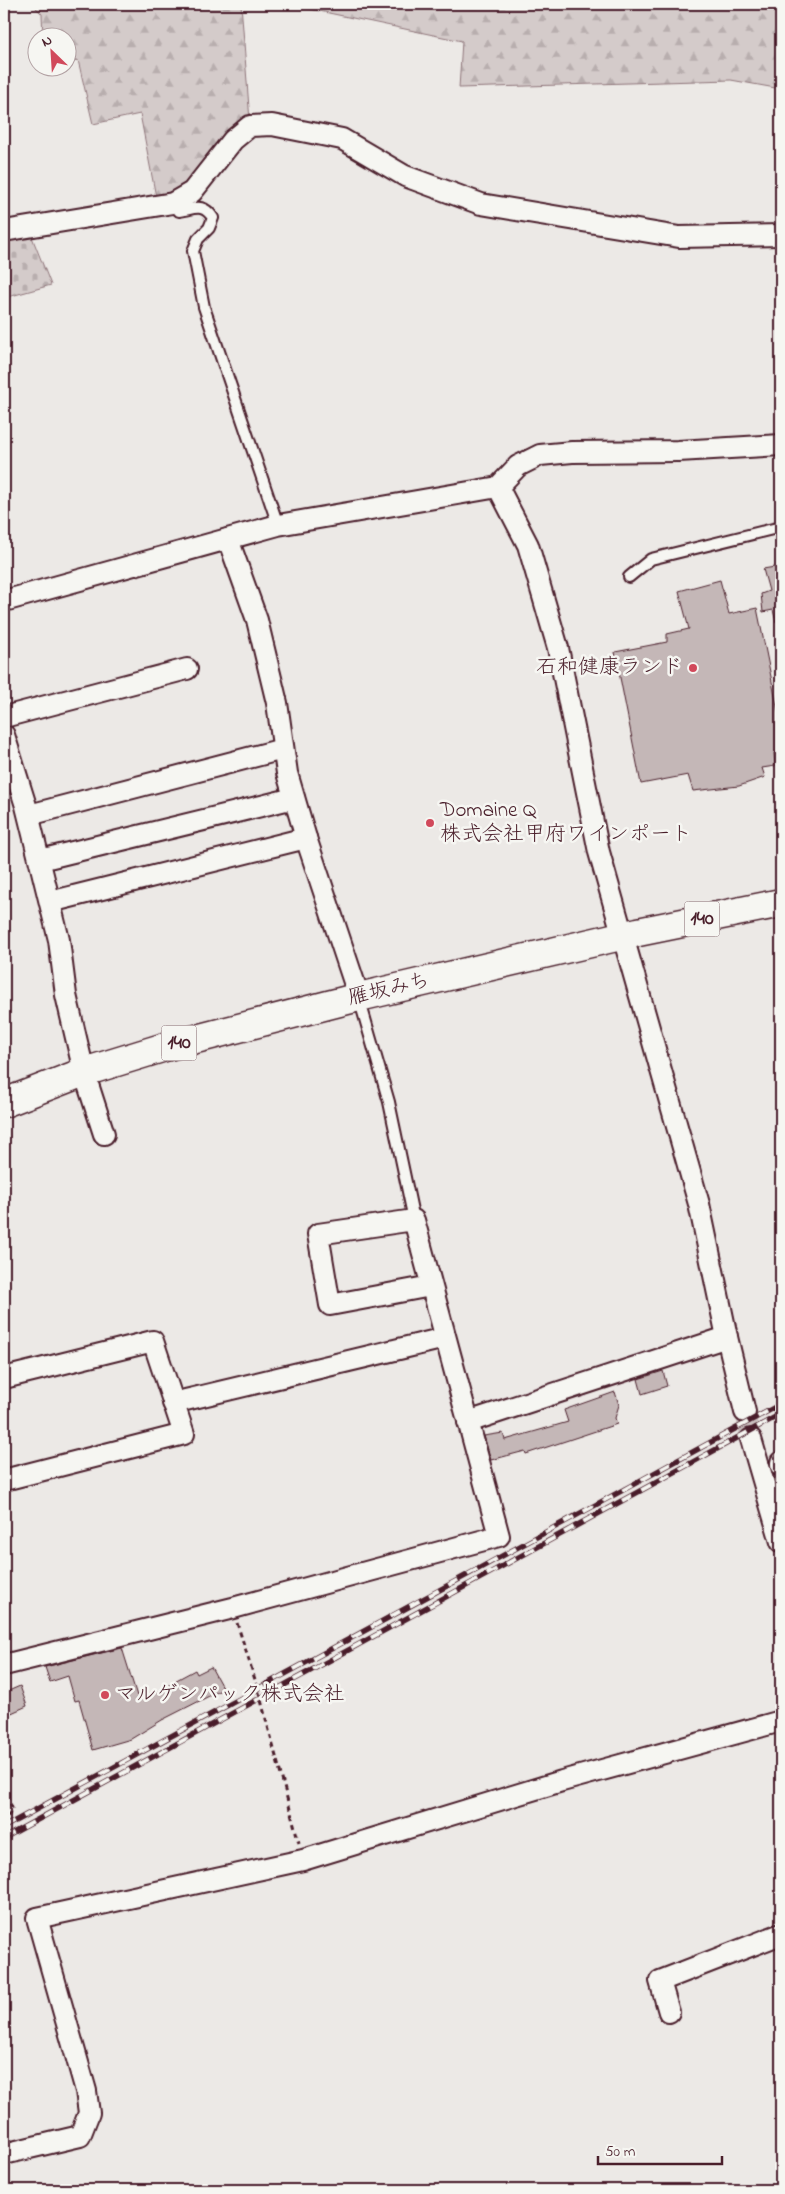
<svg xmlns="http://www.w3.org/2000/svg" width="785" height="2194" font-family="'Indie Flower','Klee One',sans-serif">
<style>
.forest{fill:url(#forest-firs);stroke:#8f757a}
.cemetery{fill:url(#cemetery-stones);stroke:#8f757a}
.building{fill:#c4b7b7;stroke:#4a1f2b}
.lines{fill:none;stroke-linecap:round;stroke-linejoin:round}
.minor-tunnel{stroke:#ccc1c1;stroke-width:20;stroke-dasharray:20 10;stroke-linecap:butt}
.service-casing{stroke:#4a1f2b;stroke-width:14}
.minor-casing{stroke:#4a1f2b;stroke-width:24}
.trunk-casing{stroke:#4a1f2b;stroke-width:31}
.path{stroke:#4a1f2b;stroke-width:3;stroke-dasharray:5 4;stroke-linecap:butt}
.service{stroke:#f6f6f2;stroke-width:10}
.minor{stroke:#f6f6f2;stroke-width:20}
.trunk{stroke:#f6f6f2;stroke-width:28}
.rail-casing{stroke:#4a1f2b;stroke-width:5.5}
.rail{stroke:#f6f6f2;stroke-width:4;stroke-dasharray:11;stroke-linecap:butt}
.poi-dot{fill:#d1495b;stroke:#f6f6f2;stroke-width:2}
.labels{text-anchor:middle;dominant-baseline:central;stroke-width:5;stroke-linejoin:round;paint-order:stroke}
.shield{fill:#f6f6f2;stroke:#7e6067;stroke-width:1}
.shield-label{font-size:20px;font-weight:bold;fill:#4a1f2b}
.poi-label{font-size:21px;fill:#4a1f2b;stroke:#f6f6f2;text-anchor:start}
.street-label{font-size:21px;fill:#4a1f2b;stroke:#f6f6f2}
</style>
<defs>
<pattern id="forest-firs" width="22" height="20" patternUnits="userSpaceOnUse" patternTransform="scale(1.25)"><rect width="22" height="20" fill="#d4cbca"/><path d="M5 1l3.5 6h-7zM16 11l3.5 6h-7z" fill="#b8aeae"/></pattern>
<pattern id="cemetery-stones" width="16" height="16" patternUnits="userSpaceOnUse" patternTransform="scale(1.25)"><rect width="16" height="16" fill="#d4cbca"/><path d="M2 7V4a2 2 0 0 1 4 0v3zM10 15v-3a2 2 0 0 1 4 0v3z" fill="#b8aeae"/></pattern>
</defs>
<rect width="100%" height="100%" fill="#ece9e6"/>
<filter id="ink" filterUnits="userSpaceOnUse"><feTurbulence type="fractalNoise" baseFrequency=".02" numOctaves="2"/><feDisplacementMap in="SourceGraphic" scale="10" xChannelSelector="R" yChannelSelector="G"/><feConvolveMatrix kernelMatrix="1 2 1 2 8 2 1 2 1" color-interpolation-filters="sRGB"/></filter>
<g filter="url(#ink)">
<g class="forest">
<polygon points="32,4 241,4 250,121 183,187 156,197 140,114 93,124 78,60 68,62 68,38 43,37 42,14"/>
<polygon points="286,4 781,4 781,89 731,80 459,88 462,41"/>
</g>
<polygon class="cemetery" points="32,237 51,285 4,298 4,240"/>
<g class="building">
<polygon points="781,566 781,621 776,622 773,610 763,612 761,594 769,591 763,569"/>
<polygon points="720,580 729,614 757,608 780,721 781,750 774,753 775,766 762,768 765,777 739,786 693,791 688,775 641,784 615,652 667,642 667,634 689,629 679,591"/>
<polygon points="663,1371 667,1386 642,1394 638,1379"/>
<polygon points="615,1392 619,1405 615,1418 617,1424 526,1454 525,1451 491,1460 484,1436 503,1433 505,1440 568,1422 564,1410"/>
<polygon points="122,1648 137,1696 171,1689 169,1684 195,1670 197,1674 211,1667 223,1689 162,1720 131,1739 93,1750 79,1700 75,1701 68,1676 50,1682 45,1667"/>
<polygon points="20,1686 27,1706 7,1715 4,1706 4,1693"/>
</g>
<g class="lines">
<polyline class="minor-tunnel" points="745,1412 751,1439"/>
<g class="service-casing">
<g id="service">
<path d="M173 203 179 211C194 209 203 202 213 218L209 228 198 239 193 251 204 307 278 525"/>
<polyline points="629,577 651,559 781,527"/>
<polyline points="359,998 389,1102 414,1220"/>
</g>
</g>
<g class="minor-casing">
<g id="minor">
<polyline points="4,231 173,203 192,192 233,140 250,126 272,125 342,139 405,176 481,204 679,237 781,235"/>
<polyline points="498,487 528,545 558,648 599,852 699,1204 727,1337 745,1412"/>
<polyline points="228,539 257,620 277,703 287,773 306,838 359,997"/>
<polyline points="4,601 278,525 498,487 518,466 540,455 572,452 678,451 781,445"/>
<polyline points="4,717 187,669"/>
<polyline points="4,735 26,806 59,940 66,995 84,1072 104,1134"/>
<polyline points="29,815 283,749"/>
<polyline points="40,860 294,798"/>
<polyline points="50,902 306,838"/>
<polyline points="4,1378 153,1341 184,1434 4,1480"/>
<polyline points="173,1403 445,1338"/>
<polyline points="468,1422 727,1337"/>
<polyline points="751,1439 781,1542"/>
<polyline points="781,1462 781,1466"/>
<polyline points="4,1665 233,1608 499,1536 414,1220 318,1234 330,1305 431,1286"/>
<polyline points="669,2012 660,1981 781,1934"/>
<polyline points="4,2154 80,2136 89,2113 86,2091 37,1918 303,1860 562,1781 781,1721"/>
</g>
</g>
<g class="trunk-casing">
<polyline id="trunk" points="4,1103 84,1072 165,1047 359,997 638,932 781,903"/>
</g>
<g class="path">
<polyline points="237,1623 258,1689 299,1843"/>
<polyline points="4,1787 12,1808 8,1817"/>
</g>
<use href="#service" class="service"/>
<use href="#minor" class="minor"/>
<use href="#trunk" class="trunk"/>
<g class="rail-casing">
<g id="rail">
<polyline points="4,1827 781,1404"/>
<polyline points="4,1838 781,1414"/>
</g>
</g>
<use href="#rail" class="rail"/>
</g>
</g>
<g class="poi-dot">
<circle cx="693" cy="668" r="5"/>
<circle cx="430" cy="823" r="5"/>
<circle cx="105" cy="1695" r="5"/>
</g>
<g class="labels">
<g class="shield">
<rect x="684.5" y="901.5" width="35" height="35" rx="4"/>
<rect x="161.5" y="1025.5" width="35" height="35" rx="4"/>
</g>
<g class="shield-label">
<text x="702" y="919">140</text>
<text x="179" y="1043">140</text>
</g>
<g class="poi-label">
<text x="683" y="668" text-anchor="end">石和健康ランド</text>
<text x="440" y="811">Domaine Q<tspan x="440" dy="24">株式会社甲府ワインポート</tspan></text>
<text x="115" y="1695">マルゲンパック株式会社</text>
</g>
<g class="street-label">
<text transform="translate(389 990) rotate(-13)">雁坂みち</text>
</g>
</g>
<rect width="785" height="2194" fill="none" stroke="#f6f6f2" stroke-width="20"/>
<rect x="10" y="10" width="765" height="2174" fill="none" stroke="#4a1f2b" stroke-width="2" filter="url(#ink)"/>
<g transform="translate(52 52) rotate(335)"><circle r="24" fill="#f6f6f2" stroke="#b1a0a2"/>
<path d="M0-4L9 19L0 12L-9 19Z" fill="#d1495b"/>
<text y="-8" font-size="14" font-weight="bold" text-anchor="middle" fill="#4a1f2b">N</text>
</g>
<path d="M598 2156v8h124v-8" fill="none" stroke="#4a1f2b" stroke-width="2.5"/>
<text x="605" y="2156" font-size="15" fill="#4a1f2b" stroke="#f6f6f2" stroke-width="4" paint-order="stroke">50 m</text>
</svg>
